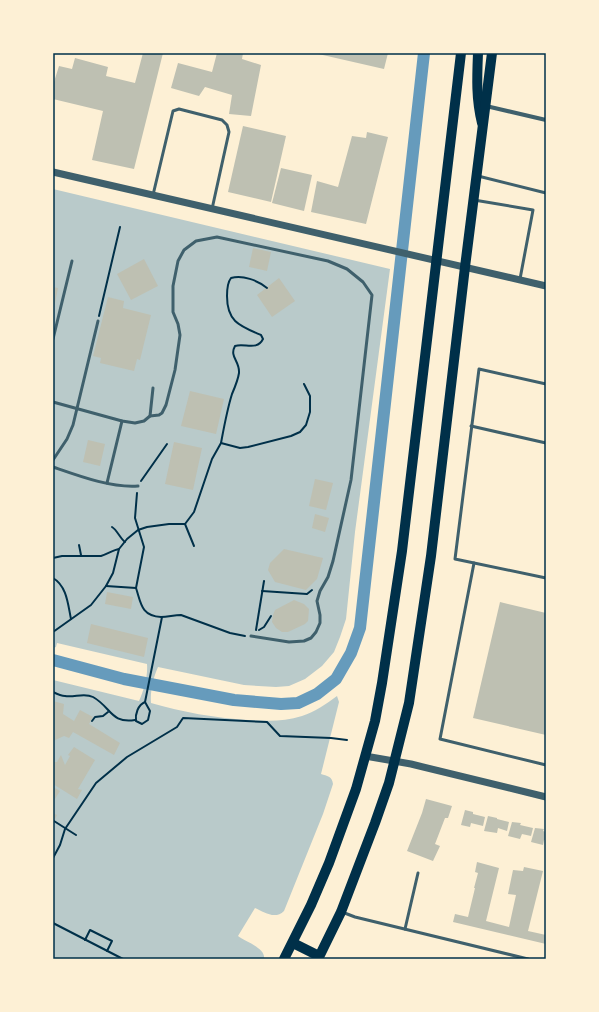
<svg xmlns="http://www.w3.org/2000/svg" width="599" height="1012" font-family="'Noto Sans',sans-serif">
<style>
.green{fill:#b9caca}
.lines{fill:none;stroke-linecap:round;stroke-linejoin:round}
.canal{stroke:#669bbc;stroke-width:12}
.building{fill:#bec0b2}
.path{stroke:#003049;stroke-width:2}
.service{stroke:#3f606c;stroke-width:3}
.minor{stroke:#3f606c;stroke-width:4}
.tertiary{stroke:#3f606c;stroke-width:7}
.primary{stroke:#003049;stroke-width:10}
.neatline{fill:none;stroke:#003049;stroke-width:1.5}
</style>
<rect width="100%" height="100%" fill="#fdf0d5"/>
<path class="green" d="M53 189 390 269 355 532 346 619 340 637 334 652 322 666 305 679 289 686 276 687 244 685 158 667C153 678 150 692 151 703 183 712 214 718 248 720 266 721 284 722 302 716 315 712 326 704 337 696L339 702 321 774C327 776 332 776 333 784L323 814 284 911C275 920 264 912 255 908L238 936C246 942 266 948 264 959H53V680L139 701C144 690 148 676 147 664L57 643 56 647 53 648Z"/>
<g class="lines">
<polyline class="canal" points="53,660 124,679 234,700 281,704 298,703 317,694 336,679 351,653 360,628 424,53"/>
</g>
<g class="building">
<polygon points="143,53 163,53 134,169 92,160 103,111 53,99 53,85 59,66 72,69 75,58 108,67 106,76 135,83"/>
<polygon points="217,53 243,53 242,59 261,65 251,116 229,114 232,95 205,87 199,96 171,88 178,63 212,72"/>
<polygon points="314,53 388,53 384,69"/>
<polygon points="243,126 286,136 271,202 228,192"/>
<polygon points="367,132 388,137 366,224 311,212 317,181 338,187 352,136 366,138"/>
<polygon points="281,168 312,175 304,211 272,203"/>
<polygon points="253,248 271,252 267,271 249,267"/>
<polygon points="144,259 158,286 131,300 117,274"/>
<polygon points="279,278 295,301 272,317 257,295"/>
<polygon points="53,287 58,288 54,308 53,308"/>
<polygon points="108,297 124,301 123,308 151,315 140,360 137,359 134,371 100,363 101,358 93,356"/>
<polygon points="190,391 224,399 216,434 181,426"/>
<polygon points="88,440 105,444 100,466 83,462"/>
<polygon points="174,442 202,448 193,490 165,484"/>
<polygon points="315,479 333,483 326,510 309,506"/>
<polygon points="315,514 329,518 325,532 312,528"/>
<polygon points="284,549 323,558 317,579 306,590 275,582 268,570 270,563"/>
<polygon points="107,592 133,597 131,609 105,604"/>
<polygon points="294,600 304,604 309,609 308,621 305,624 288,632 282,632 276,628 272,622 273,615 275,610"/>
<polygon points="500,602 546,613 546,735 473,718"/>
<polygon points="91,624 148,638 144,657 87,643"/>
<polygon points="53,701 64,704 63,714 74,721 80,710 93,717 89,724 120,743 114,755 73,732 69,738 64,736 53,741"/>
<polygon points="74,747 95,760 78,789 82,790 77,799 53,784 53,763 54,762 57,762 61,755 65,765 70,756 68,755"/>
<polygon points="53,787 60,791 53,802"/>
<polygon points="426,799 452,806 448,818 445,818 435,844 440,846 433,861 407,851 422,813"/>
<polygon points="465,810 473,812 473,814 485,817 483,826 471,823 470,827 461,825"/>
<polygon points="53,813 57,815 53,823"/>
<polygon points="488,816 497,818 497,819 509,822 507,831 498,828 497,833 484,831"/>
<polygon points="512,822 521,823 520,825 533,828 531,836 522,834 520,839 508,836"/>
<polygon points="535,828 544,829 543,831 546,832 546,840 544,840 543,845 531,842"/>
<polygon points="477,862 499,868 486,921 509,927 516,895 508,894 513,870 523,871 524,867 543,871 528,931 546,935 546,944 453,922 455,914 468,917 475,888 474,888 478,873 475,872"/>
</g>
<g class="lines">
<g class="path">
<polyline points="99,316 120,227"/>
<path d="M221 443C224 427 227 410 232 394 235 387 238 380 239 373 240 361 229 357 235 346 245 343 257 351 263 339L261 335C240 326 227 322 227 296 227 290 227 283 231 278 243 275 257 280 267 288"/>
<polyline points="141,481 167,444"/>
<polyline points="185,524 194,546"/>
<path d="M112 527C117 530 120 538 125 542"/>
<polyline points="79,545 81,555"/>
<path d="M53 558 62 556H101C108 554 113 550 119 549"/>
<path d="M53 578C67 586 68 605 71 619"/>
<path d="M106 586 136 588C141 603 141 616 161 617 168 617 174 615 181 615L230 633 245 636"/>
<polyline points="136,588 144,547 135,518 137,493"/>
<polyline points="262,591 307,594 312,590"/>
<polyline points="256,630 264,581"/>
<polyline points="259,630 264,627 271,616"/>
<polyline points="53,632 91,605 106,586 113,573 119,549 127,539 138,530 147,527 169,524 185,524 194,512 212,459 221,443 240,448 248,447 291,436 300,432 306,425 310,412 310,396 304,384"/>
<path d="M53 692C57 694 61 696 65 696 74 698 84 692 93 697 111 707 111 724 135 720"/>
<polyline points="145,702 162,617"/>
<path d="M145 702 150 711 148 720 142 724 136 721C135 714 138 705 145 702Z"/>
<polyline points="92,721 95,717 103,716 108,712"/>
<polyline points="54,821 76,835"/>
<polyline points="53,858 60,845 65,829 96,783 127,757 177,727 183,718 267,722 280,736 331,738 347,740"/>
<polyline points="53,923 123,959"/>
<polyline points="85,940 90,930 112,941 107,951"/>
</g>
<g class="service">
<polyline points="478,176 546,193"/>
<polyline points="153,195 173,111 179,109 222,120 227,125 229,132 212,209"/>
<polyline points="474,200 533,210 520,279"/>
<polyline points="53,339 72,261"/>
<polyline points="546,384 479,369 455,559 546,578"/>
<polyline points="53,402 122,421 135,423 144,421 150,416 153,388"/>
<polyline points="150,416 159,415 162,413 166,405 175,370 180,335 178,324 173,312 173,286 178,261 184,250 196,241 217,237 328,261 347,269 363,282 372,295 351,480 333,561 328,577 320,591 317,601 320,615 320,623 316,632 311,638 304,641 289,642 251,636"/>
<polyline points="471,426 546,443"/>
<polyline points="53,460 67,439 73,425 98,321"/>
<path d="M53 467C79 476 111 488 138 486"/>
<polyline points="107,483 122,421"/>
<polyline points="474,563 440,739 546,765"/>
<polyline points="342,912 355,917 528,959"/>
<polyline points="405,929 418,873"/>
</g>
<polyline class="minor" points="486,106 546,120"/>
<g class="tertiary">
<polyline points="53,172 546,286"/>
<polyline points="365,756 411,764 546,797"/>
</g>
<g class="primary">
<path d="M478 53C477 77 476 99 482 123"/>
<polyline points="293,943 319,956"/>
<polyline points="284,959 311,905 329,863 356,789 375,721 382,683 402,551 461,53"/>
<polyline points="318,959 341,912 375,823 389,783 409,703 431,556 465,267 492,53"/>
</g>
</g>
<rect width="599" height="1012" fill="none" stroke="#fdf0d5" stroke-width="108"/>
<rect x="54" y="54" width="491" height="904" class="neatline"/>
</svg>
